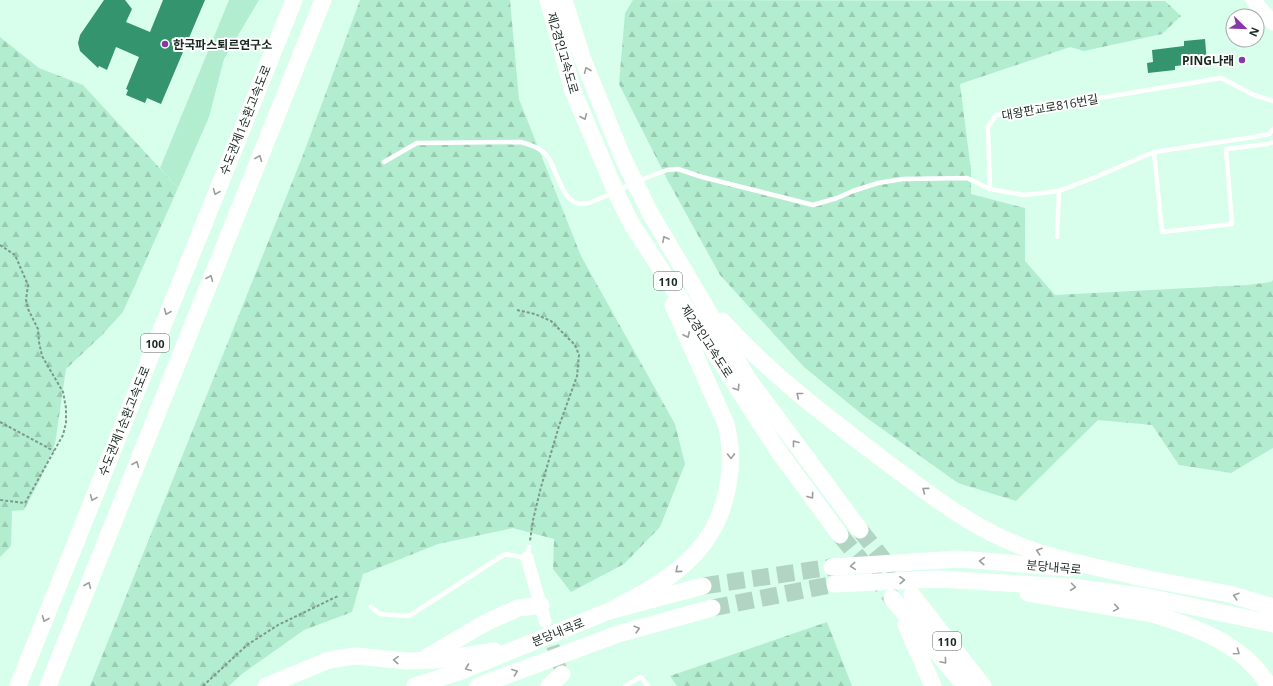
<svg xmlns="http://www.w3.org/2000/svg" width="1273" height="686" font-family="'Open Sans','Noto Sans KR',sans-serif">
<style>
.green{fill:#b3edd0}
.forest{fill:url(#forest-firs)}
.building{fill:#34946d}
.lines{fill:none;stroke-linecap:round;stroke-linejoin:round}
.secondary-tunnel{stroke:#b2d4c3;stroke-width:13;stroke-dasharray:13 6;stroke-linecap:butt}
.highway-tunnel{stroke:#b2d4c3;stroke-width:17;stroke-dasharray:17 8;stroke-linecap:butt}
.path{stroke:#7d998b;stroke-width:2;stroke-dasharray:3 2;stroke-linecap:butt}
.lane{stroke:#fff;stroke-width:4.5}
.secondary{stroke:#fff;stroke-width:13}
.primary{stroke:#fff;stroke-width:15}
.highway{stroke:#fff;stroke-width:17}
.oneway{stroke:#989f9c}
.poi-dot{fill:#8438a9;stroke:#fff;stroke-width:1.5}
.labels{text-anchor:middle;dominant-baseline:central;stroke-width:4;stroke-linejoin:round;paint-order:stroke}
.shield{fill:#fff;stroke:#5f6964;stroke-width:1}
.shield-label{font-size:11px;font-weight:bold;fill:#1a2922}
.poi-label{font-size:12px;font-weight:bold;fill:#1a2922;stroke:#fff;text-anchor:start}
.street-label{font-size:12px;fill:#1a2922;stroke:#fff}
</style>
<defs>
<pattern id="forest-firs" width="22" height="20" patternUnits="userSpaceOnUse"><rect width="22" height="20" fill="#b3edd0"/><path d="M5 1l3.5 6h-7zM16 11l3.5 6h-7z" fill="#99cbb2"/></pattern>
</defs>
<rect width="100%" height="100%" fill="#d8ffeb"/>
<polygon class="green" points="229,0 259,0 224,59 209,117 178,188 160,168"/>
<g class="forest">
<polygon points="360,0 510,0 519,99 581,256 675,424 685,464 660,527 624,564 571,592 553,569 554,539 513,528 438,544 363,574 352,612 304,630 242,674 229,686 90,686 303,155"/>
<polygon points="633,0 1165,1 1181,16 1162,34 1084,51 1070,47 960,84 971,170 971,194 1025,208 1025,261 1055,295 1247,285 1271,282 1273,280 1273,448 1231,473 1179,465 1152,425 1098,420 1016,501 958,483 864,416 804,367 720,275 668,181 619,84 625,13"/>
<polygon points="0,37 39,68 83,85 178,188 123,312 102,335 66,369 55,444 40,480 24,510 12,511 11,546 0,557"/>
<polygon points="827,622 852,686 677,686 670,676"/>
</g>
<g class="building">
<polygon points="104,0 125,0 132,9 126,22 150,32 163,0 205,0 161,104 147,98 145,103 126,95 128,90 126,89 139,57 116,47 107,70 99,66 98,68 80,51 78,43 80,35"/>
<polygon points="1205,39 1207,63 1175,66 1175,70 1148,73 1147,63 1153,62 1152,50 1184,46 1184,41"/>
</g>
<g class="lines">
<polyline class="secondary-tunnel" points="547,628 562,674"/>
<g class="highway-tunnel">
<polyline points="860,530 894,573"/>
<polyline points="840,535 892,598"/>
<polyline points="703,586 832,567"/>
<polyline points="712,608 835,584"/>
</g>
<g class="path">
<polyline points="0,245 15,255 28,285 26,300 28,309 38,329 39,342 42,356 63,392 66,408 66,423 63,435 25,503 0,500"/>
<polyline points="517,310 535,314 551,321 575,345 579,355 577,376 559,426 541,487 533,520 530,541"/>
<polyline points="0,422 54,451"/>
<polyline points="203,686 247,645 278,625 338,596"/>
</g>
<g class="lane">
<polyline points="1154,152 1162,232 1232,224 1226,149 1268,144 1273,142"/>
<path d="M384 162 417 143 521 142C531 145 541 148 548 157 557 169 562 205 583 204 590 204 623 188 631 184"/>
<polyline points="638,181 667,170 678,169 702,177 813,205 837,198 853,191 878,183 903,179 967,178 990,189 1024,195 1059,191 1098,176 1154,152 1254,137 1269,134 1273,129"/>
<polyline points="990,189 988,127 996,115 1221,78 1254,95 1273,101"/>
<polyline points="1057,237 1059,191"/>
<polyline points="371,607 380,614 409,616 505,554 527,558 529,547"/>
<polyline points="625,686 641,677 648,686"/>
</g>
<polyline class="secondary" points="527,558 545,621"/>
<polyline class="primary" points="1253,0 1273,23"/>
<g class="highway">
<polyline points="548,0 573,91 618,197 631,223 779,452 840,535"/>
<polyline points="564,0 583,60 623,158 649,211 748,379 860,530"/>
<path d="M722 321C771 375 827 417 885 461 923 489 960 519 1004 539 1048 559 1098 567 1144 578"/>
<polyline points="832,567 959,559 1069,568"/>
<polyline points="1133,576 1229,594 1273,607"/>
<polyline points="835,584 939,579 1071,587 1148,597 1273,624"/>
<path d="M1028 593 1153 614C1196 627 1245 645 1269 686"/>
<polyline points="912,595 983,686"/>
<polyline points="892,598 965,686"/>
<path d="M609 611C664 583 714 556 727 490 732 467 732 447 726 424L673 305"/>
<polyline points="906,625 933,686"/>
<polyline points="427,657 485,623 518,608 541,605"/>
<polyline points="18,686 294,0"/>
<polyline points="48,686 323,0"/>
<polyline points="266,686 329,660 355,656 407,661 438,660 494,651"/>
<polyline points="415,686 459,672 609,611 703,586"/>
<polyline points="478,686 618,634 712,608"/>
<polyline points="549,686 562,674"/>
</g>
</g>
<defs><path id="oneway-chevron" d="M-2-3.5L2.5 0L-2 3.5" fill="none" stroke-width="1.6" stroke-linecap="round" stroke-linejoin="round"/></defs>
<g class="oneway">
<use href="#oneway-chevron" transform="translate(587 70) rotate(-112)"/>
<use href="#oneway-chevron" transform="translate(584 117) rotate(67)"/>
<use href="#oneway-chevron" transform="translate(259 158) rotate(-68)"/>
<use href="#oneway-chevron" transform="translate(216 192) rotate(112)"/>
<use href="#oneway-chevron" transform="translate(665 239) rotate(-119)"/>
<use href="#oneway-chevron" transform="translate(210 278) rotate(-68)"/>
<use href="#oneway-chevron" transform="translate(167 312) rotate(112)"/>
<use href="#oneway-chevron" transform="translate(687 335) rotate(65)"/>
<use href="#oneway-chevron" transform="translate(737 388) rotate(57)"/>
<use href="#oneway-chevron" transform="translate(799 395) rotate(-141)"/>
<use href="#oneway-chevron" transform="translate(795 443) rotate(-127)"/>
<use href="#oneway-chevron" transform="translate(731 456) rotate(89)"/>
<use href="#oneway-chevron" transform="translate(136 464) rotate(-68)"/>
<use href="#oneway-chevron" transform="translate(925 490) rotate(-143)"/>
<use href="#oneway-chevron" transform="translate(811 496) rotate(54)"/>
<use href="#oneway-chevron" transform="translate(93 498) rotate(112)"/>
<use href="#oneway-chevron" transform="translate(1039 551) rotate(-162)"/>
<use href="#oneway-chevron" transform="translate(982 561) rotate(-176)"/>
<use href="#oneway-chevron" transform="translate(853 566) rotate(175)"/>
<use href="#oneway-chevron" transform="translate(678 570) rotate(140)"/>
<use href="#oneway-chevron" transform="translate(902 580) rotate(-3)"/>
<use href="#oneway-chevron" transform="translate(88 585) rotate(-68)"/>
<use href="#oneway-chevron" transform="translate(1073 587) rotate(7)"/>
<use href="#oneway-chevron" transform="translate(1236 596) rotate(-163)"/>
<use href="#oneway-chevron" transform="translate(1116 608) rotate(9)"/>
<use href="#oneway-chevron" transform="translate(45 619) rotate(112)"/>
<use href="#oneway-chevron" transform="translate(637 629) rotate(-16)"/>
<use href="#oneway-chevron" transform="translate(1237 652) rotate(35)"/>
<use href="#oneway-chevron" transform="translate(396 660) rotate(-177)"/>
<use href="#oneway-chevron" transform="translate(944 661) rotate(50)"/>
<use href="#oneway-chevron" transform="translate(468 668) rotate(158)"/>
<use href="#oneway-chevron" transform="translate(515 672) rotate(-20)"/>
</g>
<g class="poi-dot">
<circle cx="165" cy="44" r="4"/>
<circle cx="1242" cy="60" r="4"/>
</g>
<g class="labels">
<g class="shield">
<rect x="654" y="272" width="28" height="18" rx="3"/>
<rect x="141" y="334" width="28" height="18" rx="3"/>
<rect x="933" y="632" width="28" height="18" rx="3"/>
</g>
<g class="shield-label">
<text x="668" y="281">110</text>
<text x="155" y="343">100</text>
<text x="947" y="641">110</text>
</g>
<g class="poi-label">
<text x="173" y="44">한국파스퇴르연구소</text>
<text x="1234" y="60" text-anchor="end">PING나래</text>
</g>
<g class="street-label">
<text transform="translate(563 53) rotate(74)">제2경인고속도로</text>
<text transform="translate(1050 107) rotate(-10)">대왕판교로816번길</text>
<text transform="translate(245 120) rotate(-68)">수도권제1순환고속도로</text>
<text transform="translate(707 341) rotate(57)">제2경인고속도로</text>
<text transform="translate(124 421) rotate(-68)">수도권제1순환고속도로</text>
<text transform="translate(1054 567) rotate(5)">분당내곡로</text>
<text transform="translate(558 632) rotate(-22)">분당내곡로</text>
</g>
</g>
<g transform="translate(1245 28) rotate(113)"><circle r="19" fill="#ffffff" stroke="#a3a9a7"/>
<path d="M0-3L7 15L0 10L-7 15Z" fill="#8438a9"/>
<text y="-6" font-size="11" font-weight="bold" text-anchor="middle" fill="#1a2922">N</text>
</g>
</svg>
